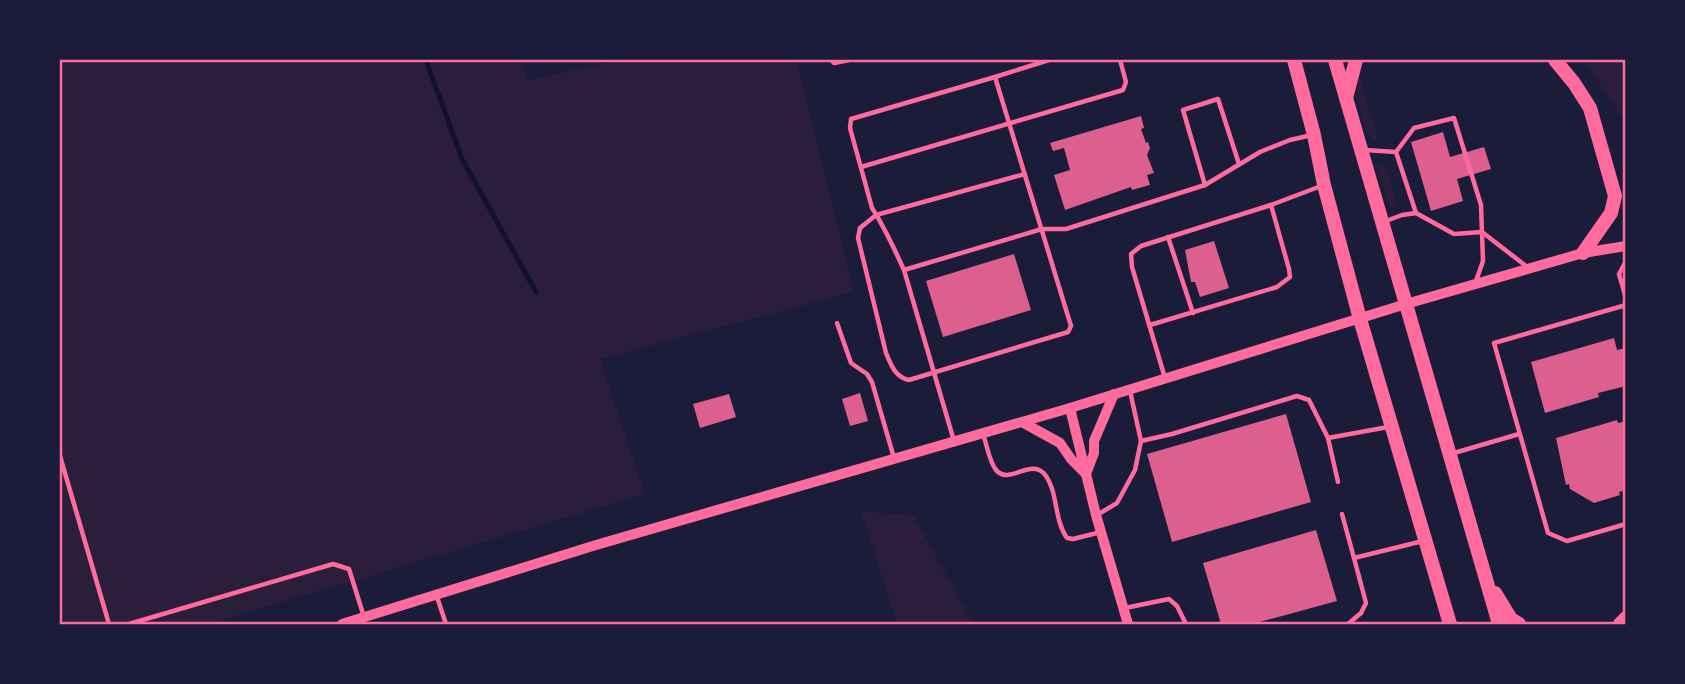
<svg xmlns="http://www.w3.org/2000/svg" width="1685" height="684" font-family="Karla,sans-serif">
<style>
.green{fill:#2a1e3b}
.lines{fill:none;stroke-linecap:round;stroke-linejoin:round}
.stream{stroke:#12122b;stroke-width:5}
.building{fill:#dd5f8e}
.service{stroke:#ff6b9d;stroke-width:4.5}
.tertiary{stroke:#ff6b9d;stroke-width:10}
.primary{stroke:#ff6b9d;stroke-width:14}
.neatline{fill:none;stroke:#ff6b9d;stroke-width:2.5}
</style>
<rect width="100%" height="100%" fill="#1b1b3a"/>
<g class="green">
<polygon points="60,60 521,60 528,80 620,60 797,60 854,292 600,359 645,494 208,624 60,624"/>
<polygon points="1584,60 1625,60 1625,122 1586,63"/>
<path d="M1358 72 1377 135V141L1369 136C1362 114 1353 95 1358 72Z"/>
<path d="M1381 164C1390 172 1395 194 1396 207L1393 209 1390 208 1378 169Z"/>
<polygon points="861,511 913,515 974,624 897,624"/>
</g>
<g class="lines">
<polyline class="stream" points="426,60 462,159 536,292"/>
</g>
<g class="building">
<polygon points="1141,116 1144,128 1141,129 1146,143 1148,142 1150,148 1147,155 1154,173 1147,175 1150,185 1132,190 1131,187 1065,210 1054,175 1070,170 1064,148 1053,151 1050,143"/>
<polygon points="1443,132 1450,157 1484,147 1491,169 1457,179 1463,201 1431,211 1411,142"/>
<polygon points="1214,241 1229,288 1200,297 1195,282 1191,282 1185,250"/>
<polygon points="1014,254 1031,310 943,337 926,281"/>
<polygon points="1614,338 1617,350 1626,348 1626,386 1598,393 1599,397 1545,413 1531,362"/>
<polygon points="860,393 868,421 850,426 842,399"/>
<polygon points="729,394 736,417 700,428 693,404"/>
<polygon points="1286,414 1311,502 1172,542 1147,454"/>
<polygon points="1617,420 1618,423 1626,421 1626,490 1619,492 1620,495 1594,503 1570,489 1569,484 1566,485 1556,438"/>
<polygon points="1316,530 1337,601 1252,624 1221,624 1203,563"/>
</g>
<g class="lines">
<g class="service">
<polyline points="831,60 834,63 849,60"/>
<polyline points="995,77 1049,60"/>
<polyline points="1365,150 1396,152"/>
<polyline points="861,167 1123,90 1126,82 1120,60"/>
<polyline points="1205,185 1183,110 1218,99 1239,164"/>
<polyline points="1386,221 1402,215 1416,213"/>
<polyline points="1168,237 1193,313"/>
<polyline points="1626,261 1619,274 1626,298"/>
<path d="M904 270C894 248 885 228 872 208L850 128 851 119 995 77 1071 326 1068 332 909 380C895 377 891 365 886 353L858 238 860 228 876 215 1025 174"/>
<polyline points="1476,281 1483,261 1481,205 1454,118 1414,128 1396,152 1416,213 1454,234 1482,232 1526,266"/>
<polyline points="1626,305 1494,343 1548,533 1567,541 1626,524"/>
<polyline points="837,323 851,363 867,374 872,382 894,458"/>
<polyline points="1150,325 1277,287 1290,277 1289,269 1271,205"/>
<polyline points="1165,378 1132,267 1131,254 1141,246 1271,205 1321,186"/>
<path d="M983 434C987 445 989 461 996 470 1009 486 1032 456 1046 476 1058 493 1054 520 1067 538L1073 539 1101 532"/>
<polyline points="1328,438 1338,482"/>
<polyline points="954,441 904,270 1042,229 1066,229 1205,185 1260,152 1290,140 1312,135"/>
<polyline points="1141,441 1172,434 1297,396 1309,400 1328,438 1388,427"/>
<polyline points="1454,453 1519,434"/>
<polyline points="60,456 109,624"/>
<polyline points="1342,514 1354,558"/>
<polyline points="1097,515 1117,503 1135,470 1141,441 1130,391"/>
<polyline points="437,597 446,624"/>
<polyline points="1125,608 1169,599 1177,606 1186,624"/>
<polyline points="129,624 333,564 349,569 364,617"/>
<polyline points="1348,624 1361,613 1366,603 1354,558 1423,541"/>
</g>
<g class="tertiary">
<polyline points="1070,408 1096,515 1128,624"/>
<polyline points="1022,422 1060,443 1071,459 1086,474 1094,453 1094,441 1114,394"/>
<polyline points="342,624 596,545 1070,408 1406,304 1583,253 1626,246"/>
</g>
<g class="primary">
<polyline points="1294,60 1314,135 1324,185 1360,319 1450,624"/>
<polyline points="1335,60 1499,624"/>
<polyline points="1555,60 1574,83 1590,108 1615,196 1611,213 1583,253"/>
<polyline points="1346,98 1356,60"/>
<polyline points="1495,593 1511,619 1519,624"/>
<polyline points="1620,624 1626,618"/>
</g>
</g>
<rect width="1685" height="684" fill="none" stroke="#1b1b3a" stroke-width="122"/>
<rect x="61" y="61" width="1563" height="562" class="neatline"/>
</svg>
